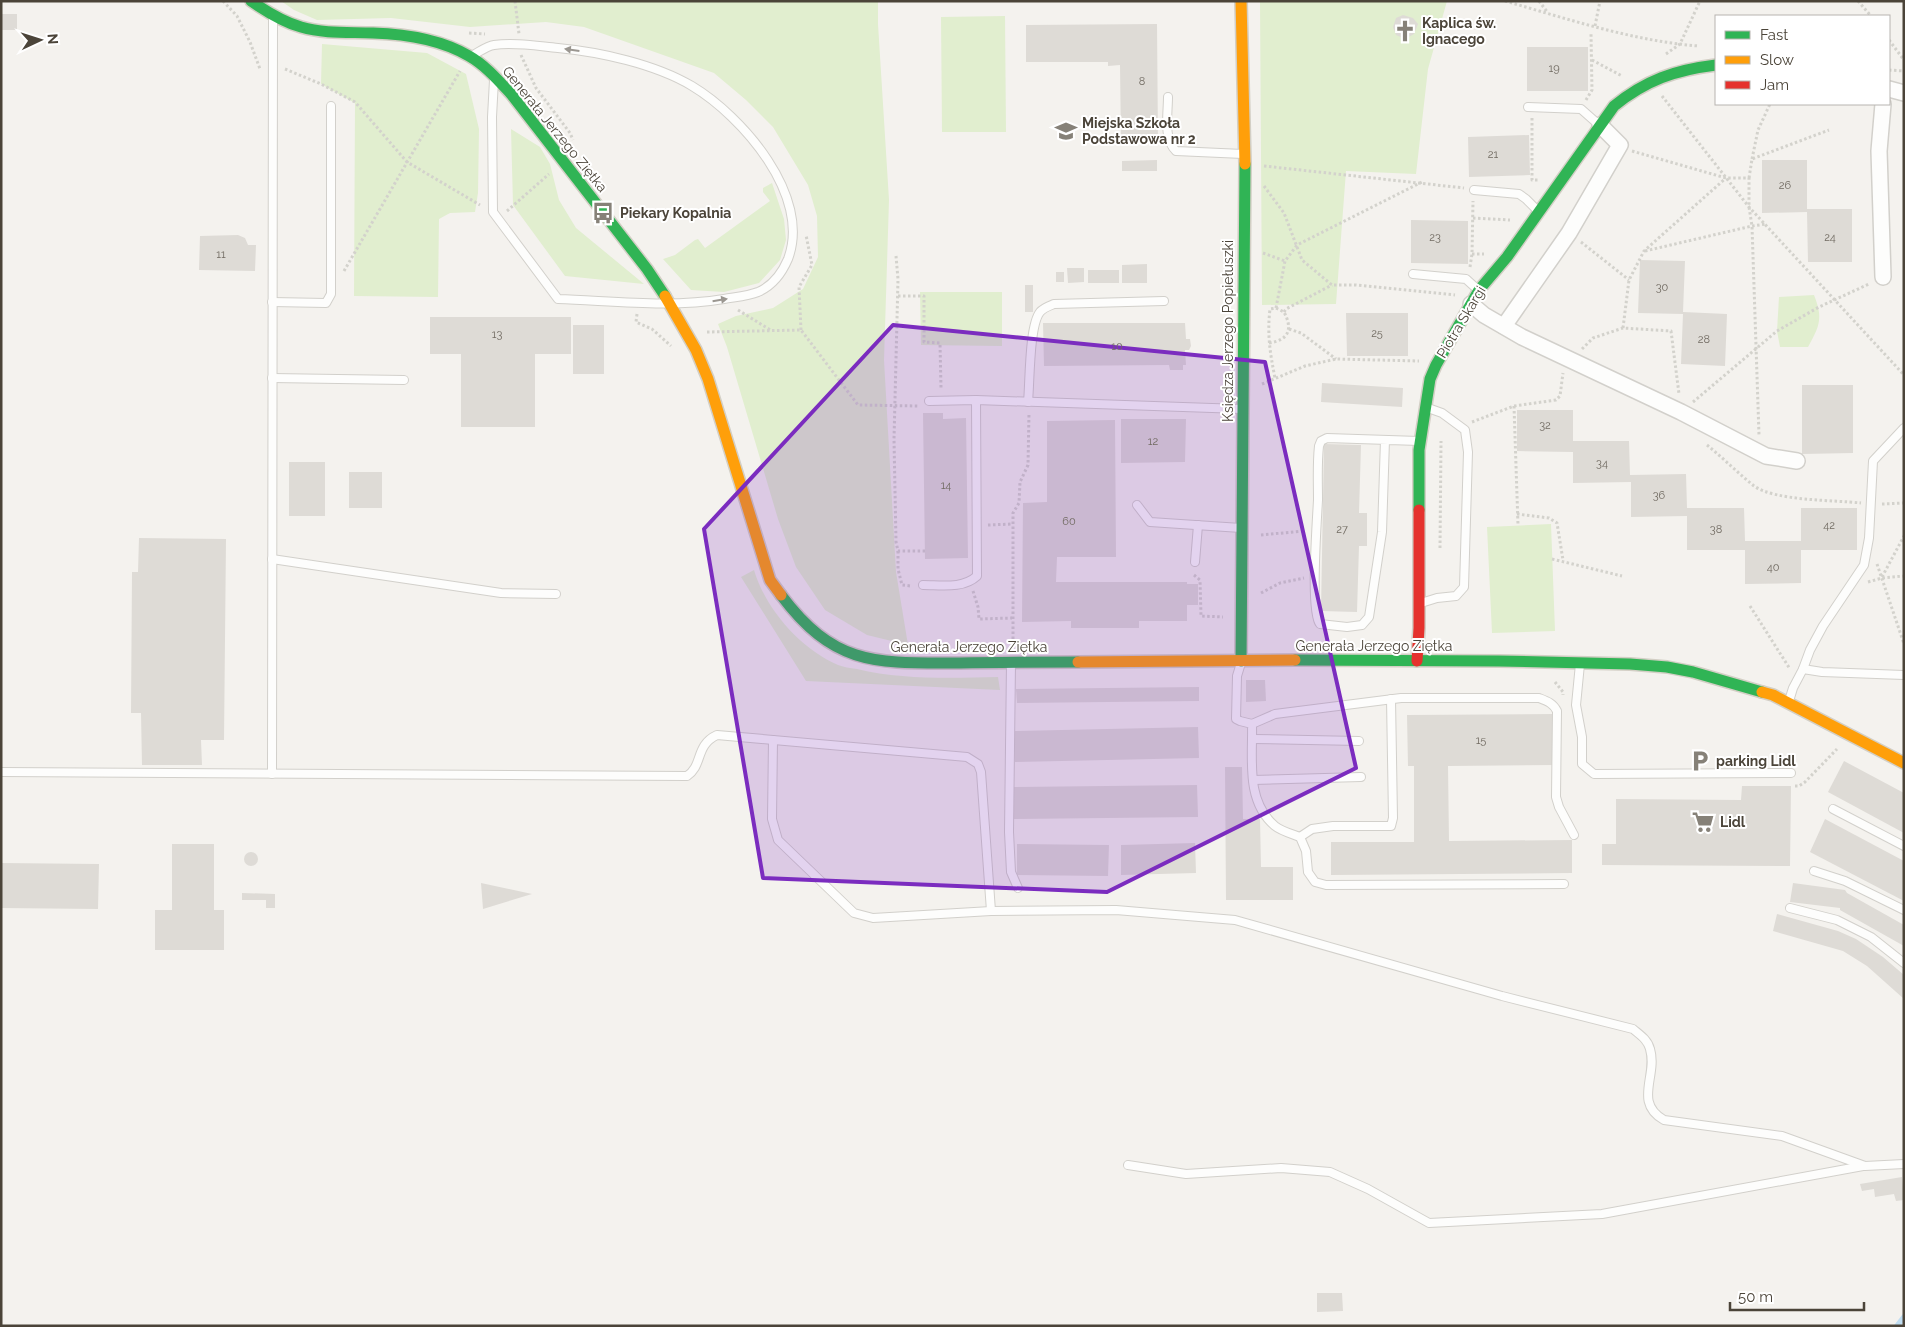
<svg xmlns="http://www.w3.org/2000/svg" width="1905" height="1327" font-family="Raleway,sans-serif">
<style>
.green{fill:#e1eecf}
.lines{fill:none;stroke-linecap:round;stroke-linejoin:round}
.stream{stroke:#c0ddf1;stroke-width:5.5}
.building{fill:#dedbd6}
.lane-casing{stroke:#d2d0cb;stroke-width:10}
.street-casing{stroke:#d2d0cb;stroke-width:18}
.fast-casing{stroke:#d3cfc5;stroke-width:14}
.slow-casing{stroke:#d3cfc5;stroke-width:14}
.jam-casing{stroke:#d3cfc5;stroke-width:14}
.path{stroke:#d3d2cc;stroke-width:3;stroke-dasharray:2.5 2.5;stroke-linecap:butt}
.lane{stroke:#fdfdfc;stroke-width:8}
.street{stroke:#fdfdfc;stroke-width:15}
.fast{stroke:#30b455;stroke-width:11}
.slow{stroke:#ff9f0a;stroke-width:11}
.jam{stroke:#e5322d;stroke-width:11}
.oneway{fill:#9b9791}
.marked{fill:#7b2cbf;fill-opacity:0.2;stroke:#7b2cbf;stroke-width:4;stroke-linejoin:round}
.labels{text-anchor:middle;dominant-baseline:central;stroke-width:4;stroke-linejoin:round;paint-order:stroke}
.number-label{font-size:11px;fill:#706a61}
.poi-label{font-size:14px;font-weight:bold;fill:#4b4439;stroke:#fff;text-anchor:start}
.street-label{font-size:14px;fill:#4b4439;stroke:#fff}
</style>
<rect width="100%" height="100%" fill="#f4f2ee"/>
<g class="green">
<polygon points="281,1 878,1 878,24 889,200 884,360 896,572 908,645 867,635 825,610 796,567 778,519 727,347 718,324 736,316 773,308 803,289 818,257 817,216 808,185 773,127 746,100 714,73 584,27 546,22 470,27 391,18 317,20 294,10"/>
<polygon points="1260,1 1447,1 1428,69 1416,174 1346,171 1336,304 1262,305"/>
<polygon points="1005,16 1006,132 942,132 941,17"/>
<polygon points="322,44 427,53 466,74 479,129 478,193 475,212 450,213 439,219 438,297 354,296 355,103 321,84"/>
<polygon points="511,129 540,147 550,164 559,200 576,228 644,284 565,276 513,205"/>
<polygon points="772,183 784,219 786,240 780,260 759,283 724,292 691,290 663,259 675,255 695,240 698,239 705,248 770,201 763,192 763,188"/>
<polygon points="920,292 1002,292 1002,346 921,345"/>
<path d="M1814 295C1823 318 1820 325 1808 347H1780L1777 331 1779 297Z"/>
<polygon points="1551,524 1555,631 1492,633 1487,527"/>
<path d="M754 570C765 608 800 649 838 665 843 667 850 668 857 669 902 680 952 678 998 677L1000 690 806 681 741 577Z"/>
</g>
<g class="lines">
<polyline class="stream" points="1897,1326 1904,1317"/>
</g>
<g class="building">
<rect x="1" y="14" width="16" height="16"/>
<polygon points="1403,15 1413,18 1418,24 1414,34 1405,39 1396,35 1393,27 1396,18"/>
<polygon points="1157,24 1158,143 1121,143 1120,65 1108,66 1108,62 1026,62 1026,25"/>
<rect x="1527" y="47" width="61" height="44"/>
<polygon points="1529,135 1530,175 1469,177 1468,137"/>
<polygon points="1157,160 1157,171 1122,171 1122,161"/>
<polygon points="1762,160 1807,160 1807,209 1852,209 1852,262 1808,262 1807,212 1762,213"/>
<polygon points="1411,220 1468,221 1468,264 1411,263"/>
<polygon points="238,235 245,238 248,245 256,245 255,271 199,270 200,236"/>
<polygon points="1640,260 1685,261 1683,312 1727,314 1725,366 1681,364 1683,314 1638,313"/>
<polygon points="1147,264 1147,283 1122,283 1122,265"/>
<polygon points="1067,268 1084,268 1084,282 1068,283"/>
<rect x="1088" y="270" width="31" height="13"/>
<rect x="1056" y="272" width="8" height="10"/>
<rect x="1025" y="285" width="8" height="27"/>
<polygon points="1346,313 1408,313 1408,356 1347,356"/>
<polygon points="430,317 571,317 571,354 535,354 535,427 461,427 461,354 430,354"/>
<polygon points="1043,323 1185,323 1186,339 1190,339 1191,346 1189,350 1185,350 1186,365 1183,365 1183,370 1170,370 1169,365 1044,366"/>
<rect x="573" y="325" width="31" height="49"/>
<polygon points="1322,383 1403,388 1402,407 1321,402"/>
<polygon points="1802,385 1853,385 1853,453 1802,454"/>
<polygon points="1517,410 1573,410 1573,441 1629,441 1630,475 1686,474 1687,508 1744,508 1745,541 1801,541 1801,508 1857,508 1857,550 1801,550 1801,583 1745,584 1745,550 1687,550 1687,516 1631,517 1631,482 1573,483 1573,452 1517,451"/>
<polygon points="923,413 943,413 943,419 966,418 968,558 925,559"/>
<polygon points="1121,419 1186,419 1185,462 1121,463"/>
<polygon points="1115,420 1116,557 1057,557 1056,582 1187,582 1187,584 1198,584 1198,605 1187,605 1187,621 1139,621 1139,628 1071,628 1071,621 1022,622 1023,503 1047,502 1047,421"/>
<polygon points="1324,444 1361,445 1359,513 1367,513 1367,546 1359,546 1357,612 1321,611"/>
<rect x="289" y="462" width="36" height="54"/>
<rect x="349" y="472" width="33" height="36"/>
<polygon points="139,538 226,539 224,740 201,740 202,765 142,765 141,713 131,713 132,572 138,572"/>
<polygon points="1246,680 1265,680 1266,701 1246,702"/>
<polygon points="1199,687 1199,701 1017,703 1016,689"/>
<polygon points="1553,714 1554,765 1448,766 1449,841 1572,840 1572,873 1331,875 1331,842 1414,842 1414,766 1408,766 1407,715"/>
<polygon points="1198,727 1199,758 1015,762 1014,731"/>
<polygon points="1844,761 1904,793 1904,833 1828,792"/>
<polygon points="1225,767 1242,767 1243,819 1260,819 1261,867 1293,867 1293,900 1226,900"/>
<polygon points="1197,785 1198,817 1014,819 1014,787"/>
<polygon points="1742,786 1791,786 1790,866 1602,865 1602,844 1616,844 1616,799 1741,800"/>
<polygon points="1825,819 1904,861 1904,901 1810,852"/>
<polygon points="1195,843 1196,873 1121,875 1121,845"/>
<polygon points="172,844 214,844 214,910 224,910 224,950 155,950 155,910 172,910"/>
<polygon points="1017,844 1109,845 1108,876 1017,875"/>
<circle cx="251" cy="859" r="7"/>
<polygon points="1,863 99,864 98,909 1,908"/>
<polygon points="481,883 532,894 483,909"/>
<polygon points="1793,883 1845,890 1847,893 1904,925 1904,946 1840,910 1840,908 1790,902"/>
<polygon points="242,893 275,894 275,908 266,908 266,900 242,900"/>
<polygon points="1777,914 1838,931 1856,939 1883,957 1904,975 1904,999 1867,966 1843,951 1773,931"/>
<polygon points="1902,1177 1904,1200 1896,1201 1894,1194 1875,1197 1874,1189 1862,1191 1860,1184"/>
<polygon points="1317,1293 1342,1293 1343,1311 1317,1312"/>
</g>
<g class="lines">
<g class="lane-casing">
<g id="lane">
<path d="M473 55C479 52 487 46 494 45 514 42 537 46 558 48 600 52 655 64 692 86 742 116 812 196 788 259 782 273 772 286 758 292 748 296 735 297 724 299 670 308 614 301 558 299L493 212 492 117 494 80"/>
<path d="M1168 97C1168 114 1163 139 1176 151L1243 154"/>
<polyline points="1528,107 1581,109 1598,124"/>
<polyline points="1474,190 1519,194 1526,199 1537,210"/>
<polyline points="1413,274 1466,279 1477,289"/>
<polyline points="272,302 326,303 331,294 331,106"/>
<polyline points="272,378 404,380"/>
<polyline points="929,401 976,400 1241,409"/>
<path d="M1028 402C1030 382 1029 326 1040 312 1043 308 1049 306 1054 304L1164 301"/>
<path d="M1385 440 1382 532 1369 617 1362 625 1347 627 1320 624C1310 613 1317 520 1318 500 1318 482 1317 464 1319 446L1321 441 1327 438 1419 441"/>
<polyline points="1137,505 1150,522 1241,528"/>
<polyline points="272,559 501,593 556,594"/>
<polyline points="1195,562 1198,525"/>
<path d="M923 585C941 585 963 589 977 576L976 400"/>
<polyline points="1421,603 1437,598 1456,596 1464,587 1468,452 1465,430 1442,413 1428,408"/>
<polyline points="1011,663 1009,832 1011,872 1018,888"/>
<path d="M1241 663 1237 676 1236 719 1240 721 1252 724C1253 758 1245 801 1275 826 1281 831 1292 834 1300 837L1306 851 1308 872 1315 882 1326 885 1564 884"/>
<polyline points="1580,664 1576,705 1582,737 1582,764 1594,774 1791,773"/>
<polyline points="1803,669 1810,650 1823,626 1864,565 1869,538 1873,461 1904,428"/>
<polyline points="1789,701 1793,688 1803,669 1822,672 1904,675"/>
<path d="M1252 724 1275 714 1401 698H1539C1547 701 1553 703 1557 711L1556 797 1559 807 1574 835"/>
<polyline points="1253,739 1359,741"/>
<path d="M773 740 772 819 778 840 854 913 873 918 991 911 1116 910 1235 920 1502 996 1633 1029C1640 1035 1648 1040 1650 1049 1658 1076 1633 1102 1664 1120L1782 1136 1865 1166 1904 1164"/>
<path d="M1 772 687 776C703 766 695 745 717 735L967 757 978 764 981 772 991 911"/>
<polyline points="272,774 273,19"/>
<polyline points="1253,780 1361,777"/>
<polyline points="1833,809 1904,846"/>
<polyline points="1300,837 1312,829 1333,826 1391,826 1393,818 1391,699"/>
<polyline points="1814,871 1845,881 1904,910"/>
<polyline points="1790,908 1837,920 1871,937 1904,963"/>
<polyline points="1128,1165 1186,1174 1281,1168 1330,1172 1368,1189 1429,1223 1602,1214 1863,1166"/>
</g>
</g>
<g class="street-casing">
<g id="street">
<polyline points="1889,89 1904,93"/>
<polyline points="1883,277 1879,151 1883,104"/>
<polyline points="1471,304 1484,315 1522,337 1681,412 1766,456 1797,461"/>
<polyline points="1504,326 1569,233 1620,145 1600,125"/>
</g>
</g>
<g class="fast-casing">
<g id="fast">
<path d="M251 1C267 12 283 22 301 27 325 34 349 32 373 33 406 34 440 39 469 56 485 65 498 80 511 94L647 269 665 296"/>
<path d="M1419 510V450L1430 379 1436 365 1479 290 1507 257 1614 106C1646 80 1675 70 1716 65"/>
<path d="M781 595C835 667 877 663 960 663 999 662 1039 662 1078 662"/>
<polyline points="1295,660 1499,661 1630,664 1667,667 1693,672 1762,692"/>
<polyline points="1241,661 1245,164"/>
</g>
</g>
<g class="slow-casing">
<g id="slow">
<polyline points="1241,1 1245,164"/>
<polyline points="665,296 696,350 708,379 770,580 781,595"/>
<polyline points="1078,662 1295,660"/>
<polyline points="1762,692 1773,695 1904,763"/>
</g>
</g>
<g class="jam-casing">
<polyline id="jam" points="1417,661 1419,628 1419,510"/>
</g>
<g class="path">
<polyline points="223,1 237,16 250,42 260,69"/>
<polyline points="515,1 519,34"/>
<path d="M1505 1C1568 19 1633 41 1699 46"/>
<polyline points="1539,1 1548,13"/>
<polyline points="1858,1 1871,16"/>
<polyline points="1595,26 1600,1"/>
<polyline points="469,33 485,34"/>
<polyline points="1889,40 1904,60"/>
<polyline points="1666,54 1680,44 1700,1"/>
<polyline points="521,55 536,88 570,133 573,140"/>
<polyline points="1592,60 1622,76"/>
<polyline points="285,69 321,84 355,102 407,162 480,205"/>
<polyline points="1889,70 1904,71"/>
<polyline points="1662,96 1749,207 1904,375"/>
<polyline points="1586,100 1592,90 1591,34"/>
<polyline points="1532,118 1532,180 1539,180"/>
<polyline points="1632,151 1726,178 1749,178 1749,207 1752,226 1759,435"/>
<polyline points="1752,159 1758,130 1770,104"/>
<polyline points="1264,166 1464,188"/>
<polyline points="1749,178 1752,159 1829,130"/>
<polyline points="1264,186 1284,213 1302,260 1332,285 1356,285 1455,295"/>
<polyline points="507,211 549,174"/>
<polyline points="1473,218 1510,220"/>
<polyline points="1581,242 1629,280"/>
<polyline points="1645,251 1752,226 1766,224"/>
<polyline points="1263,253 1285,261"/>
<polyline points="1472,254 1484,254"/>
<polyline points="896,256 898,279 894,439 896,542 898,551 925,551"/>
<polyline points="1470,267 1472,254 1473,201"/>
<polyline points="344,271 460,71"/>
<polyline points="898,296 924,296 924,342 940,343 941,388"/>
<polyline points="1276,308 1285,261 1297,245 1422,182"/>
<polyline points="738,310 772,331"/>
<polyline points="1284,312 1286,309 1332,285"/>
<polyline points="637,314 636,322 652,329 671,346"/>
<polyline points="1623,328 1629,280 1644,251 1726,178"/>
<polyline points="1289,329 1301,333 1336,359"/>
<polyline points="801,330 799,287 812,265 806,235"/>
<polyline points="707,332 801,330 858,405 918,406"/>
<path d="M1269 343C1289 340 1293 329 1284 312L1276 308 1270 309C1267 334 1270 353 1275 378"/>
<polyline points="1582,349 1593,338 1623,328 1671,331 1679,394"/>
<polyline points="1262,384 1305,366 1336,359 1419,361"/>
<polyline points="1693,402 1777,331 1819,307 1869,284"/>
<polyline points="1514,406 1518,525"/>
<polyline points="1472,422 1514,406 1556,400 1560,396 1563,373"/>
<path d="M1707 445C1723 458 1738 473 1754 486 1775 501 1834 500 1861 503"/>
<polyline points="1882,504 1904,503"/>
<polyline points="1517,514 1549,518 1557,523 1563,560"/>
<polyline points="988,525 1013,524"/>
<polyline points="1261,535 1304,531"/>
<polyline points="1440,548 1441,441"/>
<polyline points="898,551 898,569 902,585 911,586"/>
<polyline points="1552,559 1622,576"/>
<polyline points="1877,564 1904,644"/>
<polyline points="1194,575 1200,580 1201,616 1223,617"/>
<polyline points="1882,577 1904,536"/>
<polyline points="1868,582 1882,578 1904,576"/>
<polyline points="973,591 978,607 979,619 1012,618"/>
<polyline points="1261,593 1280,583 1304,578"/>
<polyline points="1750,606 1790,669"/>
<polyline points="1013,644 1013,513 1019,503 1020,482 1028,465 1029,413"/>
<polyline points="1555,682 1563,692 1563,695"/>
<polyline points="1795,786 1799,786 1805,782 1837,749"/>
</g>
<use href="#lane" class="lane"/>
<use href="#street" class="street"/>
<use href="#fast" class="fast"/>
<use href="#slow" class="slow"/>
<use href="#jam" class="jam"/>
</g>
<defs><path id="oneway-solid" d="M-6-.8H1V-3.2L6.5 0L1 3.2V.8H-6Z" transform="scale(1.25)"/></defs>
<g class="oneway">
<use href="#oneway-solid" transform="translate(572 50) rotate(-172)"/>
<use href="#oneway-solid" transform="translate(720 300) rotate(-9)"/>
</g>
<path class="marked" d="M893 325 1265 362 1356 768 1107 892 763 878 704 529Z"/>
<defs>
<g id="church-bare" transform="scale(1.725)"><path d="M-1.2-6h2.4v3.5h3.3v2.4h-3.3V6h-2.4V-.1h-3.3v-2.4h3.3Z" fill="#868178" stroke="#fff" stroke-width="2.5" paint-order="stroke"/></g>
<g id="school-bare" transform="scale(1.725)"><path d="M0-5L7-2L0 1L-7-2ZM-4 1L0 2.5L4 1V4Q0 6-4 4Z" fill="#868178" stroke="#fff" stroke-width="2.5" paint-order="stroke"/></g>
<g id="bus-bare" transform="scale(1.725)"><path d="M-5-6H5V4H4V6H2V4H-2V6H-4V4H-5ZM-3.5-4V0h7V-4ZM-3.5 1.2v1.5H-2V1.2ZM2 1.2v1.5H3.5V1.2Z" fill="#868178" stroke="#fff" stroke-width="2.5" paint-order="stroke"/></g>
<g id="parking-bare" transform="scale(1.725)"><path d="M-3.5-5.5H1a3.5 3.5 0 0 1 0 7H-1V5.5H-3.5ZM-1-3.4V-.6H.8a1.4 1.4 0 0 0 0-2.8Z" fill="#868178" stroke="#fff" stroke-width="2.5" paint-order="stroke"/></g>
<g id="supermarket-bare" transform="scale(1.725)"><path d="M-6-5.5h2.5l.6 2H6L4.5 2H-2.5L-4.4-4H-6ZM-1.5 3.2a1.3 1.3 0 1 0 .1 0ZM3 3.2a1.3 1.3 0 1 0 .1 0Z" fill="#868178" stroke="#fff" stroke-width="2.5" paint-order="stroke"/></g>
</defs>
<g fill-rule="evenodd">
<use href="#church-bare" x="1405" y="31"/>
<use href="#school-bare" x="1066" y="131"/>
<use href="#bus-bare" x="603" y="213"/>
<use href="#parking-bare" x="1700" y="761"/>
<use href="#supermarket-bare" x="1703" y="822"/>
</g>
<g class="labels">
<g class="number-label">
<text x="1554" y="68">19</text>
<text x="1142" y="81">8</text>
<text x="1493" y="154">21</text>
<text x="1785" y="185">26</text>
<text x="1435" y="237">23</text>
<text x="1830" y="237">24</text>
<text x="221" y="254">11</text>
<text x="1662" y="287">30</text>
<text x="1377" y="333">25</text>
<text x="497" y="334">13</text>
<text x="1704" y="339">28</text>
<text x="1117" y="346">10</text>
<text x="1545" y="425">32</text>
<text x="1153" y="441">12</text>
<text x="1602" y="463">34</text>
<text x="946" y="485">14</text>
<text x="1659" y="495">36</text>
<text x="1069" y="521">60</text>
<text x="1829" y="525">42</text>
<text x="1342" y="529">27</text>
<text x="1716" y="529">38</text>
<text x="1773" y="567">40</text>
<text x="1481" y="740">15</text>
</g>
<g class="poi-label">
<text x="1422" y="23">Kaplica św.<tspan x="1422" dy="16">Ignacego</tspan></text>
<text x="1082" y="123">Miejska Szkoła<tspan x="1082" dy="16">Podstawowa nr 2</tspan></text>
<text x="620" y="213">Piekary Kopalnia</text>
<text x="1716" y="761">parking Lidl</text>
<text x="1720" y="822">Lidl</text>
</g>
<g class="street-label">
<text transform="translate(555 129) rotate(51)">Generała Jerzego Ziętka</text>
<text transform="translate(1461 322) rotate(-59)">Piotra Skargi</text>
<text transform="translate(1228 331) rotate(-90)">Księdza Jerzego Popiełuszki</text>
<text x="1374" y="646">Generała Jerzego Ziętka</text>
<text x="969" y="647">Generała Jerzego Ziętka</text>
</g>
</g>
<rect width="1905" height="1327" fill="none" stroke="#4b4439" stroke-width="5"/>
<rect x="1715" y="15" width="175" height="90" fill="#ffffff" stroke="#b7b4b0"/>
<rect x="1725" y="31" width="25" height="8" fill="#30b455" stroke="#b7b4b0"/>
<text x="1760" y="40" font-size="15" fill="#4b4439">Fast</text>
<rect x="1725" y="56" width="25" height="8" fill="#ff9f0a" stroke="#b7b4b0"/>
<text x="1760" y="65" font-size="15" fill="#4b4439">Slow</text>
<rect x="1725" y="81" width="25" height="8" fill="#e5322d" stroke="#b7b4b0"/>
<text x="1760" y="90" font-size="15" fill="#4b4439">Jam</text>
<g transform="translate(40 40) rotate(86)" stroke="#ffffff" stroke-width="4" paint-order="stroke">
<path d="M0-4L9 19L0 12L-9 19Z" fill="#4b4439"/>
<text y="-8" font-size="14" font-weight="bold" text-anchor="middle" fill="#4b4439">N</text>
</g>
<path d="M1730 1302v8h134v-8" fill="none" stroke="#4b4439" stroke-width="2.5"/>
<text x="1738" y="1302" font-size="15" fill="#4b4439" stroke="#ffffff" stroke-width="4" paint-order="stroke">50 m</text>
</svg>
